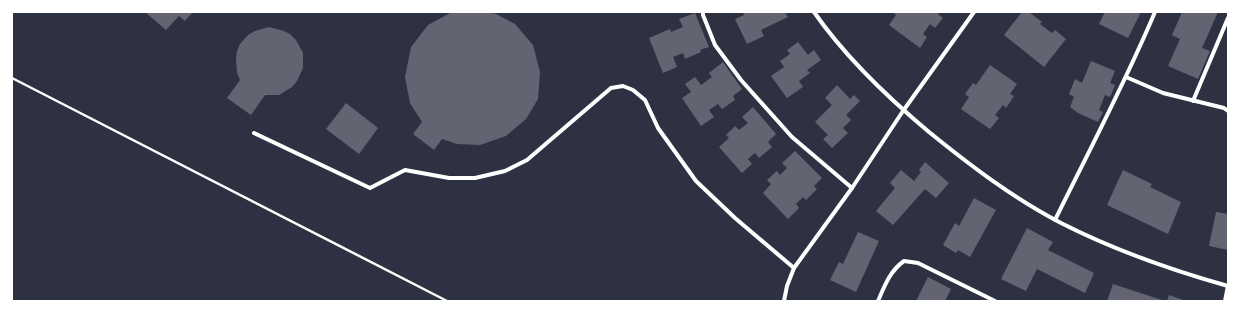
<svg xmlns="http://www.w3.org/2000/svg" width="1240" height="313" font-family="'Alegreya Sans',sans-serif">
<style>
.building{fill:#626471}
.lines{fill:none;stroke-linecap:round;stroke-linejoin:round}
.path{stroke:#fff;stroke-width:2.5}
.minor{stroke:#fff;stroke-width:4}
</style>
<rect width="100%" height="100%" fill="#2d3142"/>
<g class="building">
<polygon points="145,12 193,12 185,21 179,16 166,30"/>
<polygon points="459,12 486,12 496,14 515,24 533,45 540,72 538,99 526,119 506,136 480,145 457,144 442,139 434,150 413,134 422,122 410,103 405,77 411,47 428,25 450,13"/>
<polygon points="743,12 785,12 788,17 761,30 764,36 747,44 735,19 744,15"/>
<polygon points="892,12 940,12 938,14 943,18 935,28 930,24 923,34 927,37 920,48 889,25 896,15"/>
<polygon points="1022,12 1029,12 1042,22 1040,24 1052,33 1055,30 1066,39 1044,67 1004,35"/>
<polygon points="1105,12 1141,12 1128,38 1099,24"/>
<polygon points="1182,12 1218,12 1202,48 1210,51 1198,79 1168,66 1180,39 1172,35"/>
<polygon points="695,13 709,47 700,50 701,52 685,59 683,53 673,57 677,67 663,73 649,38 670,29 671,32 683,27 679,19"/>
<polygon points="269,27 284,31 290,34 296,40 303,53 303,68 297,81 292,87 279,95 265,95 251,115 227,98 240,80 237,73 236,58 237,51 240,44 248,35 255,31"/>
<polygon points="798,42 808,55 814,50 821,60 807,70 810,73 799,81 803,87 787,98 771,76 784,67 780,61 790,54 787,50"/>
<polygon points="1091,61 1115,71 1110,83 1115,85 1110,97 1105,95 1099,110 1103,112 1098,122 1078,113 1070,107 1074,97 1069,94 1075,79 1082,83"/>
<polygon points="723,62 742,89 733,96 735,100 722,109 718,104 709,110 714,117 701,126 682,98 691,92 685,84 695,77 701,85 712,77 709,73"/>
<polygon points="990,65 1017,84 1010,94 1014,96 1006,108 1003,105 995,115 999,118 990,129 961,109 969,97 965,94 973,83 976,85"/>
<polygon points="837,85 850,99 854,95 860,101 846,115 851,120 843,128 848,133 832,148 823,139 828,135 815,122 832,105 825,98"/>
<polygon points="346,103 378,128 359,154 326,129"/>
<polygon points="753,107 776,134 768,142 772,147 759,158 755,153 748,159 752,164 742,173 719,147 729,138 726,135 735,126 739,130 748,123 742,117"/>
<polygon points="795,151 822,178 814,186 817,189 806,200 803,197 796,204 799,208 788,219 763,193 771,184 767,180 777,171 780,175 787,168 782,163"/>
<polygon points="925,162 949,183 936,198 925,189 893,225 876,211 895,188 890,183 901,170 914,181 921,172 919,170"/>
<polygon points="1123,170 1152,184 1150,187 1181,202 1168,234 1107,205"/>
<polygon points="974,198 996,210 970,257 958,250 956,253 943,245 955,223 959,226"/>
<polygon points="1216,212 1228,214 1228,250 1209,246"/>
<polygon points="1027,228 1053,242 1048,250 1094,273 1085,293 1037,269 1026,291 1001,279"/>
<polygon points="858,232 879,241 856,292 830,280 839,262 843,264"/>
<polygon points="928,277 951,289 945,301 916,301"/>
<polygon points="1113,284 1165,301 1107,301"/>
<polygon points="1169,295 1186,301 1167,301"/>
</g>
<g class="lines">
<polyline class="path" points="12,78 447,301"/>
<g class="minor">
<polyline points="703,12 703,15 715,45 741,80 792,137 852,188"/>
<path d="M814 12C846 58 886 96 929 132 971 166 1013 198 1061 223 1114 250 1171 270 1228 286"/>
<polyline points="1126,77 1163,93 1224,108 1228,111"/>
<polyline points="1193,101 1228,18"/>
<polyline points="254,133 370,188 405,170 449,178 475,178 505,171 527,160 611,88 623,86 633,90 645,100 658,128 696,181 735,218 794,268"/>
<path d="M1055 220C1089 151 1125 83 1155 12"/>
<polyline points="784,301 787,286 794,268 852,188 903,111 974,12"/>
<path d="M878 301C885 285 890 271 904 261L918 263 995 301"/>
<polyline points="1225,301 1228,286"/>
</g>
</g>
<rect width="1240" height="313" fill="none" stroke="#ffffff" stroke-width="26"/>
</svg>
